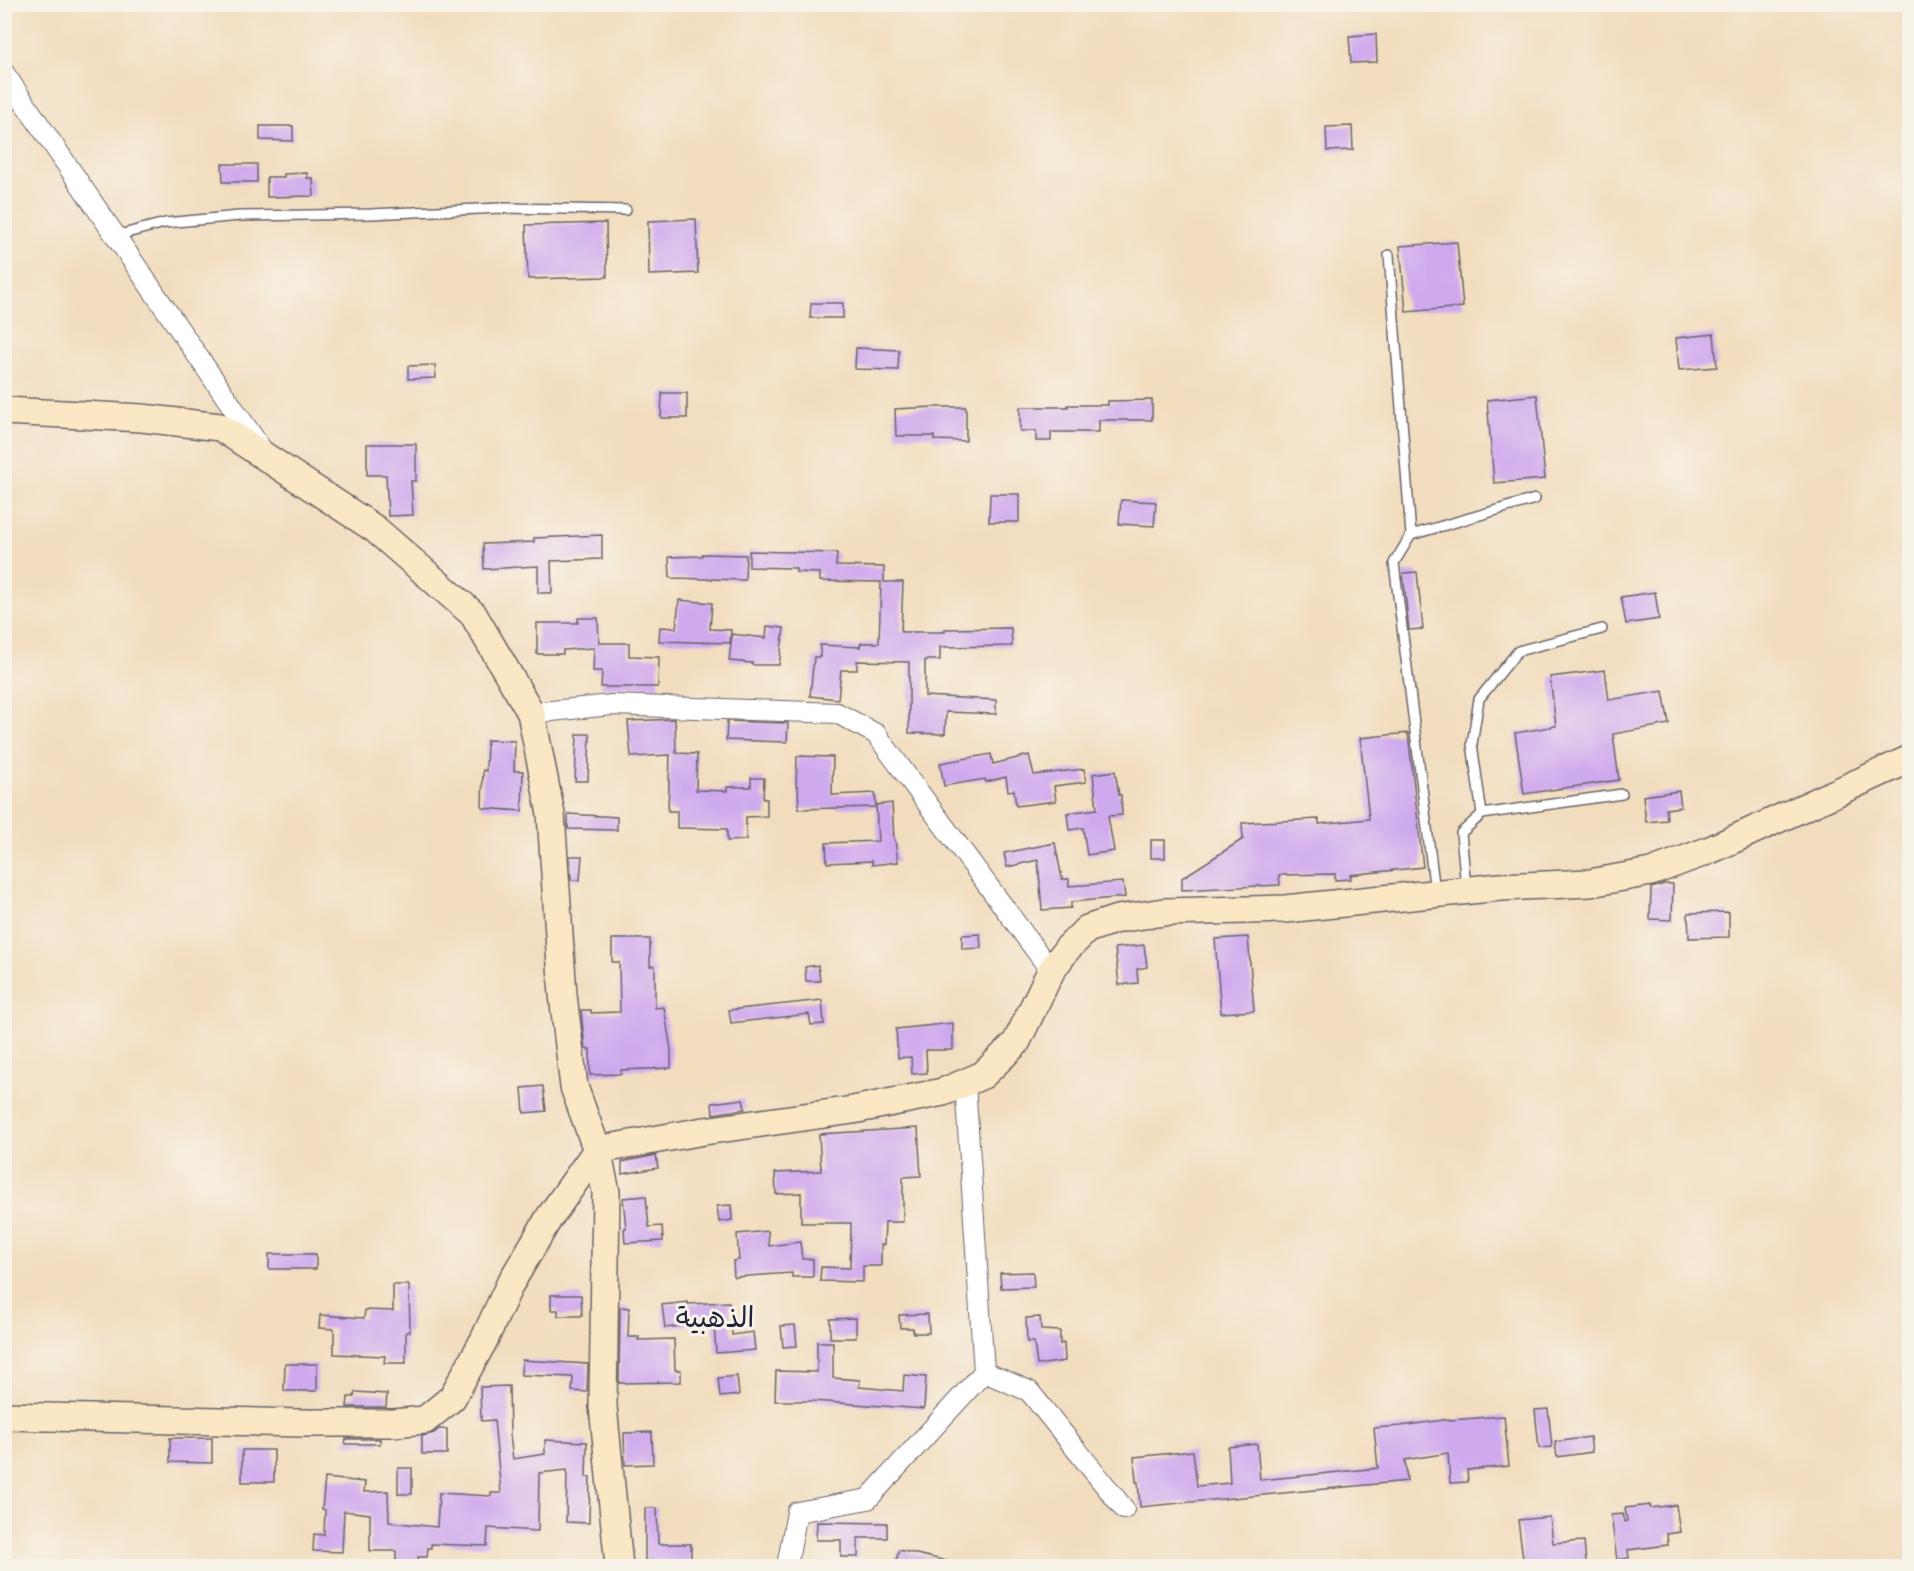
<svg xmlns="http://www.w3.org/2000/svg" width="1914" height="1571" font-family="Caveat,'Playpen Sans Arabic',sans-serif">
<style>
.building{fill:#cfa9ee}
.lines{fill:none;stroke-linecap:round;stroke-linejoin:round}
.lane-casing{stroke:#6b6369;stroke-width:12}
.street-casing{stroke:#6b6369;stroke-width:22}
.secondary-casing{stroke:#6b6369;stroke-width:30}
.lane{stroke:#fff;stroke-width:9}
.street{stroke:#fff;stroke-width:20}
.secondary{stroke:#fae7c3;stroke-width:27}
.labels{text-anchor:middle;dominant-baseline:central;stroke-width:6;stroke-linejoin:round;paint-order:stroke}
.quarter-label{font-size:28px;fill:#22223b;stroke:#f7f3e8}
</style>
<rect width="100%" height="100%" fill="#f7f3e8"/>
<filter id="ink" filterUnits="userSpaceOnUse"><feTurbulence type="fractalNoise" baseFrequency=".0167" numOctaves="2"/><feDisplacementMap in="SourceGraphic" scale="12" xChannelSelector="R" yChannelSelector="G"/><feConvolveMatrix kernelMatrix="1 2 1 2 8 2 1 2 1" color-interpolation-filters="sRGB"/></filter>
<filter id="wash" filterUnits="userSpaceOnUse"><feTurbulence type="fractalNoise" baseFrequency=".008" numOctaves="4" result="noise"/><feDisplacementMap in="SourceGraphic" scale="24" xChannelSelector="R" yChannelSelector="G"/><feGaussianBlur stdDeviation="1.35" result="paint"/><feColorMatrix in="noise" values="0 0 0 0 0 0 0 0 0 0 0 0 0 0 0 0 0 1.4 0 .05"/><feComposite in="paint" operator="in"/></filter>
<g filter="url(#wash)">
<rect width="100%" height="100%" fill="#f2ddbe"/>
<g id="blocks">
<g class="building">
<polygon points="1376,34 1377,62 1351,63 1349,36"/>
<polygon points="260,126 293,126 293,141 260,140"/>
<polygon points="1352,126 1353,150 1327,151 1326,127"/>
<polygon points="222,164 257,164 257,182 223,182"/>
<polygon points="307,173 307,178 313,178 314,196 267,197 267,177 284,177 284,174"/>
<polygon points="696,219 698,273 649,275 648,221"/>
<polygon points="606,223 607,277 528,279 526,225"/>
<polygon points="1457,242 1463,307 1406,312 1400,246"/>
<polygon points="811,303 843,303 843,318 810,318"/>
<polygon points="1714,334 1717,367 1679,370 1676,338"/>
<polygon points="856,348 899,350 898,370 855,369"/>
<polygon points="435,365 436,378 408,379 408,366"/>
<polygon points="662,393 687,393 687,418 661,418"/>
<polygon points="1537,395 1545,479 1494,483 1487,400"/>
<polygon points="1152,400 1152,420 1099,420 1099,432 1051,432 1051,441 1036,441 1036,431 1020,431 1020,407 1068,407 1068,405 1108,405 1108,401"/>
<polygon points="934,407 966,407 966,441 934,440 934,436 896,436 895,409"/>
<polygon points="367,444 416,444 416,481 411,481 413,515 388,516 386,475 367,475"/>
<polygon points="990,494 1019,494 1019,522 989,522"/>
<polygon points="1121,500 1156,502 1154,526 1119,524"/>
<polygon points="602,535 602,559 551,561 552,593 538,593 538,566 484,569 483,544 534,542 534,538"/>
<polygon points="749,551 837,553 836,566 884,567 884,582 903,582 901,632 945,632 945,629 1011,628 1012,646 940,647 940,660 925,660 925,696 996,700 996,714 946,712 945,734 909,733 909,662 857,661 857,670 841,670 838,699 810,696 814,657 820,657 820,645 860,647 861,643 879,643 881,582 820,581 820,573 796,572 796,568 749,567"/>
<polygon points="702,554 746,555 745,580 670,578 669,557 702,556"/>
<polygon points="1417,572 1423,629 1409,630 1403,573"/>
<polygon points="1655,592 1659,619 1626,624 1621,597"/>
<polygon points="679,600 712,603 710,629 731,630 730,643 659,641 660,627 676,628"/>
<polygon points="578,618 598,618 599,643 629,643 629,656 659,657 658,687 601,687 602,671 593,671 594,648 563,650 563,654 537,654 537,623 578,623"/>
<polygon points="767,626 784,628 779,665 752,665 752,663 729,661 732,634 766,638"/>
<polygon points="1605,670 1609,700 1663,691 1669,724 1613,734 1619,780 1524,794 1515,733 1556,726 1550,677"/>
<polygon points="675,719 676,753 697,754 696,790 727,791 727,787 751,787 751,778 764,778 763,799 767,799 767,816 746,817 746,840 727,841 727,829 677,828 677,811 668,811 670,755 631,757 628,721"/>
<polygon points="727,721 788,723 787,742 726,740"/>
<polygon points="1408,733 1423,867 1350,875 1351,879 1335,880 1335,874 1279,875 1280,885 1182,890 1182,878 1243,839 1242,823 1319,819 1319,824 1369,819 1360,738"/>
<polygon points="577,734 590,734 588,781 575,781"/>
<polygon points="487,740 515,741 514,771 523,771 522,811 482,808 483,770 486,771"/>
<polygon points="991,754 993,764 1029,755 1034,775 1084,769 1086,782 1054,786 1056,801 1016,806 1014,790 1008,791 1006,777 986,782 985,779 944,786 940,763"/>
<polygon points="797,756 833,757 832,795 875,793 876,807 799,809 798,786 796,786"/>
<polygon points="1115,771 1119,795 1121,795 1122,815 1108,816 1114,851 1087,855 1083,828 1069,830 1067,813 1097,809 1093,774"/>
<polygon points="1679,791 1681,807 1666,809 1667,820 1646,822 1643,796"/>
<polygon points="892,803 894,840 895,840 898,862 872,865 872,861 827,863 826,843 878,841 876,805"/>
<polygon points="568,814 617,817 617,830 568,829"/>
<rect x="1151" y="840" width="14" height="18"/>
<polygon points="1055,843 1062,879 1069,879 1069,886 1123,882 1125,897 1071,902 1071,908 1042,910 1038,860 1007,867 1004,853"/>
<polygon points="570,856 582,856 580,880 571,880"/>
<polygon points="1665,884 1673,884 1672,920 1650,919 1651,888"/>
<polygon points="1729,912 1729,937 1689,938 1688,913"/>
<polygon points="980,934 981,948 962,949 962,935"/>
<polygon points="1248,937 1254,1011 1221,1013 1215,939"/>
<polygon points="612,939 650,939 650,966 655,966 655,1008 664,1007 671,1050 671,1068 621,1070 621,1074 590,1075 590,1049 585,1049 581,1010 591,1010 591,1013 620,1012 619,962 612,962"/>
<polygon points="1144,945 1147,967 1137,969 1138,983 1119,985 1115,948"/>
<polygon points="818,965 820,981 806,981 805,967"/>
<polygon points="822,1000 824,1024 811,1025 809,1014 731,1023 729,1010"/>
<polygon points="953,1023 953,1050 926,1050 927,1073 912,1074 911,1057 898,1058 896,1029"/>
<polygon points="543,1086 546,1111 524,1113 522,1088"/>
<polygon points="743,1099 745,1109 713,1114 712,1103"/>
<polygon points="918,1128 921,1176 903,1177 903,1222 885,1222 884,1245 881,1245 881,1266 863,1266 863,1282 820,1281 821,1267 850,1268 851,1223 801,1223 801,1193 776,1194 775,1173 821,1171 819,1134"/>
<polygon points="656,1155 658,1168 622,1174 622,1162"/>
<polygon points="646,1196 649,1227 662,1226 663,1241 625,1243 624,1229 626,1228 623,1198"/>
<polygon points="731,1205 732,1220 719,1222 717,1206"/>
<polygon points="768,1231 769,1246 800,1242 802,1259 813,1259 813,1277 792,1277 792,1273 734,1277 733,1261 739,1260 737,1234"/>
<rect x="269" y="1254" width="47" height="15"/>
<polygon points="1033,1272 1034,1287 1001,1288 1000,1273"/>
<polygon points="393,1285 409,1285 410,1332 406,1332 406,1363 384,1363 385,1356 334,1354 334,1329 319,1328 320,1315 364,1318 365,1310 393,1311"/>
<polygon points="551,1295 581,1295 582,1316 558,1316 558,1310 551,1310"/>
<polygon points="688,1302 688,1304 729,1302 732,1335 753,1332 755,1350 716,1353 714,1322 665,1328 662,1305"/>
<polygon points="620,1307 629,1308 628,1337 639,1337 638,1340 674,1339 675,1370 681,1370 681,1382 619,1383"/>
<polygon points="928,1314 929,1333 913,1333 913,1328 900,1328 899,1315"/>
<polygon points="1040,1317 1041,1330 1060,1331 1060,1344 1064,1343 1065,1361 1037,1365 1034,1342 1027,1342 1026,1318"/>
<polygon points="856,1318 856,1338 830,1338 830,1319"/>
<polygon points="795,1325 797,1346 783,1347 781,1326"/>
<polygon points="817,1342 833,1342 833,1378 860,1380 859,1387 903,1391 904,1375 926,1377 924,1409 812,1401 775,1401 776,1371 817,1372"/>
<polygon points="522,1360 588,1364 587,1392 572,1391 573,1377 521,1375"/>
<polygon points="285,1364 317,1364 317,1391 284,1391"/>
<polygon points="737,1376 739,1395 720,1397 718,1378"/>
<polygon points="509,1386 510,1436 513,1459 545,1454 545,1440 587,1442 586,1477 590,1477 589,1523 566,1522 567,1470 539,1473 538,1531 488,1528 487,1546 431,1544 431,1548 428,1548 427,1557 418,1557 418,1566 396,1566 396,1551 370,1551 370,1514 344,1511 342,1552 313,1551 314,1534 324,1535 325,1510 322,1509 325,1478 365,1482 364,1492 388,1491 389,1522 437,1527 439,1493 491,1496 491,1493 501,1493 494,1420 481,1421 480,1387"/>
<polygon points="355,1392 387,1394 386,1407 347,1407 348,1397 354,1397"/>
<polygon points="1548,1409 1552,1447 1539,1448 1535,1410"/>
<polygon points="1504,1416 1509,1466 1467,1470 1468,1482 1450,1483 1448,1453 1405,1460 1407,1481 1140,1507 1138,1482 1136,1482 1134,1457 1193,1451 1197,1486 1230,1483 1228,1447 1257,1444 1260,1480 1378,1468 1374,1428 1401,1426 1450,1419 1450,1420"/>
<polygon points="439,1429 447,1429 447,1454 422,1454 422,1436 434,1433"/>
<polygon points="652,1432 653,1464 625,1465 624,1433"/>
<polygon points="1590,1437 1592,1452 1557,1457 1555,1442"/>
<polygon points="170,1438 212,1438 212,1463 170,1462"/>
<polygon points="346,1439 380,1439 380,1444 345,1444"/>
<rect x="242" y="1450" width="32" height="32"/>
<rect x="398" y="1468" width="14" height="26"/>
<polygon points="1650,1505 1650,1508 1676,1505 1680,1532 1667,1534 1668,1545 1628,1550 1629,1558 1617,1560 1611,1515 1623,1514 1624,1522 1627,1521 1625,1508"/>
<polygon points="645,1508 657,1508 658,1544 691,1544 691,1562 645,1561"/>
<polygon points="1550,1517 1553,1543 1584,1541 1586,1563 1561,1566 1524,1566 1518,1520"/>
<polygon points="817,1522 887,1523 887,1538 858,1538 858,1557 841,1557 841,1540 816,1540"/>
<polygon points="899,1550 947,1561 946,1566 904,1566 895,1565"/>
</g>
</g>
</g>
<g filter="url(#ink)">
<use href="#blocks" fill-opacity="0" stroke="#6b6369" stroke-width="1.5"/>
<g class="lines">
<g class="lane-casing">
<g id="lane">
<polyline points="115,236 165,223 239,216 371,214 501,208 626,210"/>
<polyline points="1389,255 1411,535 1394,563 1435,892"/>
<polyline points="1411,535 1535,499"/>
<polyline points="1482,814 1472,744 1479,699 1518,651 1602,629"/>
<polyline points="1466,888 1461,833 1482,814 1622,794"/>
</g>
</g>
<g class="street-casing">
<g id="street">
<polyline points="4,73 262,450"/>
<polyline points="531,713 612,705 837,713 876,734 1051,971"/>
<polyline points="965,1083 984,1372"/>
<polyline points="787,1566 797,1512 868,1499 984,1372 1029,1391 1124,1509 1076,1449"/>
</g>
</g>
<g class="secondary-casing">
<g id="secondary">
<polyline points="4,411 142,418 220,427 375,529 473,614 531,713 551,814 563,995 574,1087 597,1150 606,1192 603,1406 619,1566"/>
<polyline points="4,1416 302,1423 394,1423 425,1420 452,1398 484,1340 510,1284 549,1218 597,1150 704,1131 853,1110 943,1092 983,1075 1016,1043 1051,971 1067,949 1087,929 1117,919 1164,912 1285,909 1500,887 1590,883 1651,872 1710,850 1910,759"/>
</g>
</g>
<use href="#lane" class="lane"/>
<use href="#street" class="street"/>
<use href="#secondary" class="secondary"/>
</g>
</g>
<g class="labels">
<g class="quarter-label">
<text x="715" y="1317">الذهبية</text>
</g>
</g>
<rect width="1914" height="1571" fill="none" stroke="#f7f3e8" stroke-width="24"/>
</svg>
